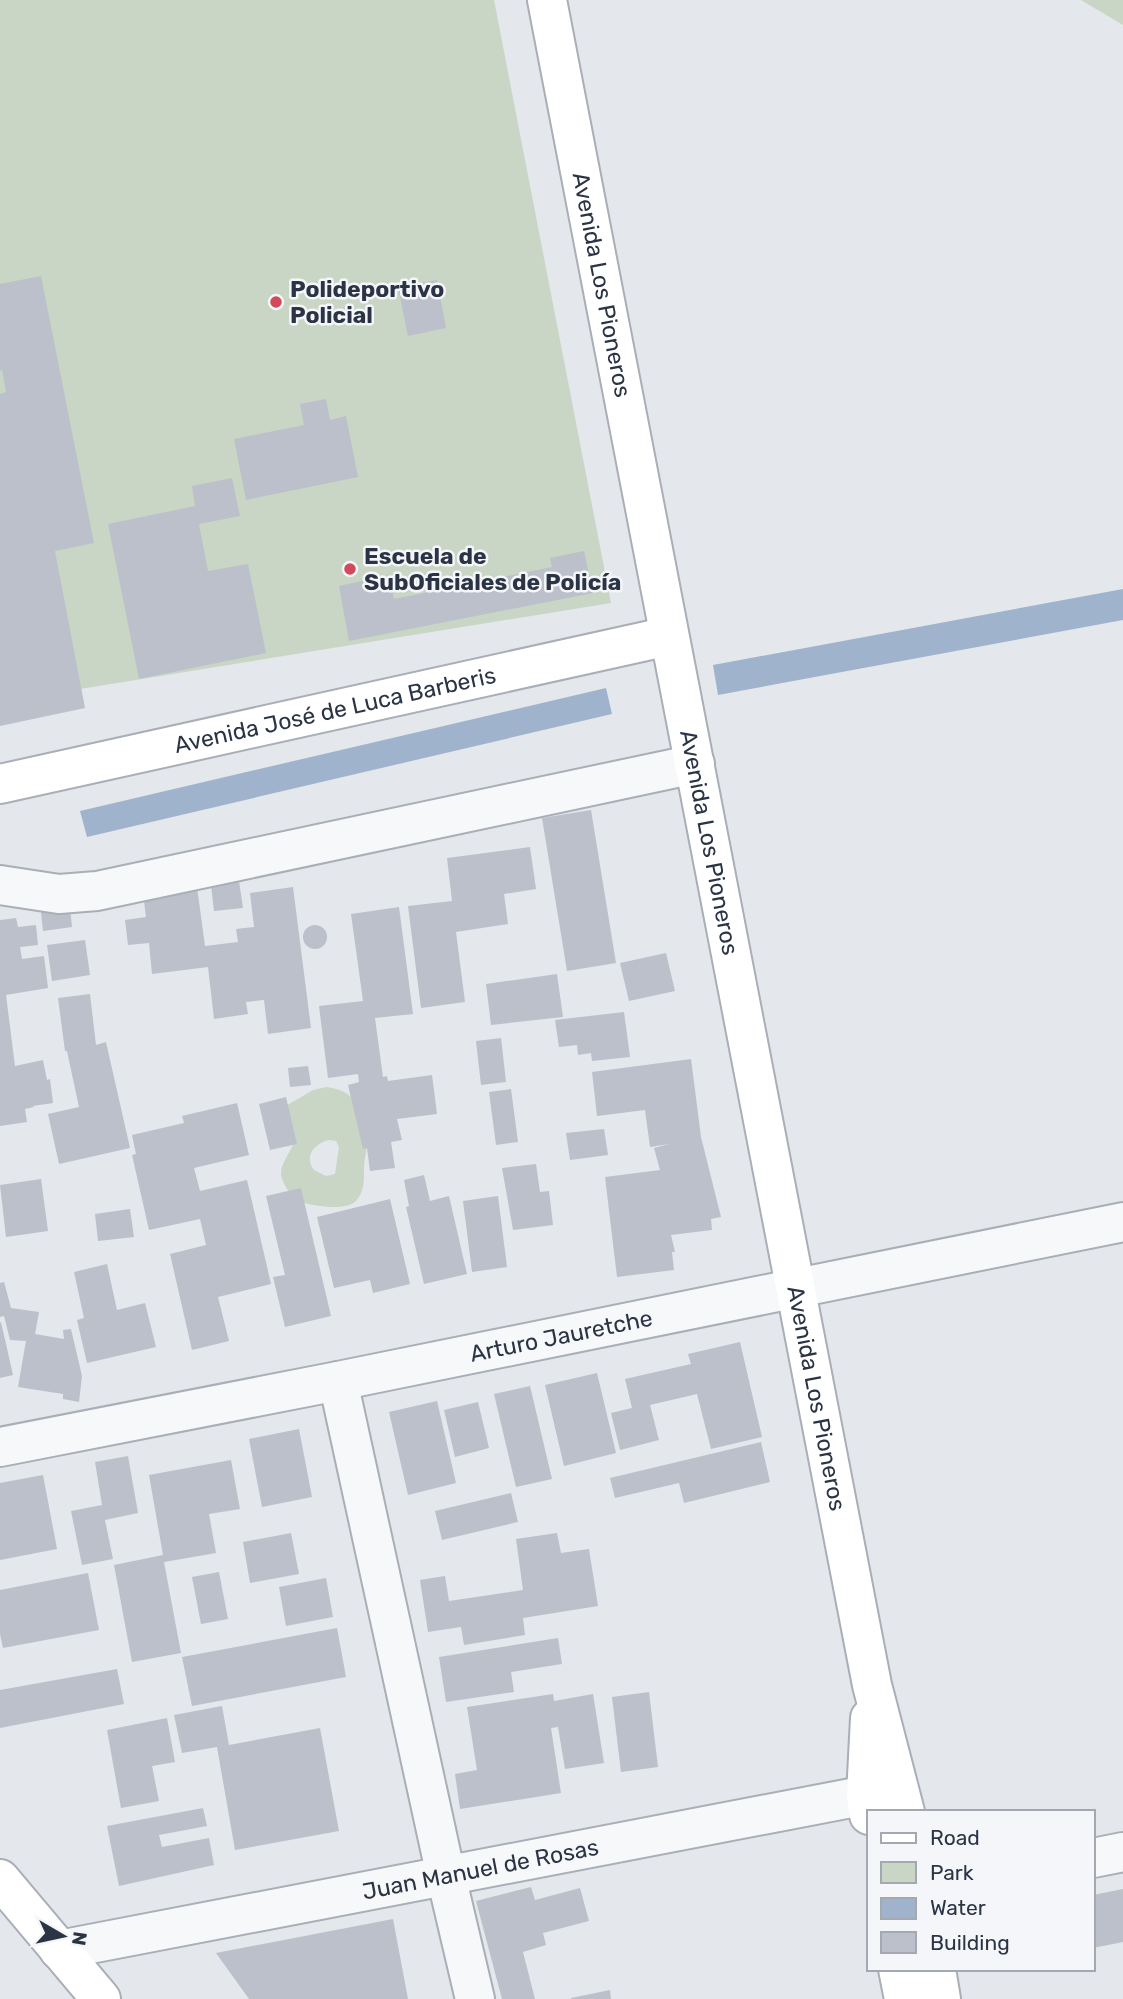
<svg xmlns="http://www.w3.org/2000/svg" width="1123" height="1999" font-family="Rubik,sans-serif">
<style>
.green{fill:#c9d6c5;fill-rule:evenodd}
.water{fill:#9fb4cc}
.building{fill:#bbc0ca}
.lines{fill:none;stroke-linecap:round;stroke-linejoin:round}
.minor-casing{stroke:#a9aeb7;stroke-width:42}
.secondary-casing{stroke:#a9aeb7;stroke-width:42}
.minor{stroke:#f7f8fa;stroke-width:38}
.secondary{stroke:#fff;stroke-width:38}
.poi-dot{fill:#d1495b;stroke:#f4f6f9;stroke-width:2.5}
.labels{text-anchor:middle;dominant-baseline:central;stroke-width:5;stroke-linejoin:round;paint-order:stroke}
.street-label{font-size:23px;fill:#2b3445;stroke:#f4f6f9}
.poi-label{font-size:23px;font-weight:bold;fill:#2b3445;stroke:#f4f6f9;text-anchor:start}
</style>
<rect width="100%" height="100%" fill="#e4e7ec"/>
<g class="green">
<polygon points="0,0 494,0 611,603 0,702"/>
<polygon points="1081,0 1123,0 1123,25"/>
<path d="M326 1087C346 1090 353 1095 361 1114 363 1118 367 1124 368 1128 370 1139 365 1154 364 1166 364 1178 365 1191 356 1201 347 1209 330 1207 320 1206 301 1204 291 1199 283 1181 275 1165 295 1151 295 1136 296 1133 286 1115 284 1107L313 1090ZM329 1140 336 1141 339 1147 335 1174 326 1176 314 1170C304 1156 314 1144 329 1140Z"/>
</g>
<g class="water">
<polygon points="1123,589 1123,620 718,695 713,665"/>
<polygon points="606,688 612,714 87,837 80,811"/>
</g>
<g class="building">
<polygon points="41,276 94,543 55,551 85,708 0,726 0,394 6,392 2,370 0,371 0,284"/>
<polygon points="437,280 446,328 408,336 398,287"/>
<polygon points="326,399 330,420 346,416 358,477 246,500 234,439 304,425 300,404"/>
<polygon points="232,478 240,516 199,524 208,571 248,564 266,653 139,679 108,524 195,506 192,486"/>
<polygon points="584,551 593,593 349,641 339,586 389,575 394,599 552,567 550,558"/>
<polygon points="591,810 616,963 567,971 542,818"/>
<polygon points="530,847 536,889 504,894 508,924 456,932 465,1002 421,1008 408,906 452,901 447,858"/>
<polygon points="239,881 243,908 214,911 211,885"/>
<polygon points="197,887 205,946 238,942 236,929 254,927 250,893 293,887 311,1028 268,1034 264,1000 246,1002 248,1014 214,1019 208,967 152,974 149,943 128,945 125,920 146,917 143,893"/>
<polygon points="399,907 413,1014 375,1018 383,1077 387,1076 388,1081 432,1075 437,1114 397,1119 402,1140 391,1142 395,1168 370,1171 367,1148 363,1149 348,1085 359,1082 358,1074 328,1078 319,1006 363,1001 351,914"/>
<polygon points="70,908 72,927 43,931 41,912"/>
<polygon points="16,918 18,927 36,925 38,945 20,947 22,959 44,956 48,988 6,995 15,1066 43,1060 47,1080 50,1079 53,1103 33,1106 34,1107 25,1109 27,1122 0,1126 0,920"/>
<circle cx="315" cy="937" r="12"/>
<polygon points="85,940 90,975 52,981 47,945"/>
<polygon points="666,953 675,991 629,1001 620,963"/>
<polygon points="557,974 563,1017 491,1025 486,984"/>
<polygon points="90,994 96,1045 106,1042 130,1148 59,1164 48,1114 79,1107 67,1051 65,1051 58,998"/>
<polygon points="624,1012 630,1057 592,1061 591,1053 578,1055 577,1045 559,1047 555,1020"/>
<polygon points="501,1038 506,1082 481,1085 476,1041"/>
<polygon points="691,1059 701,1137 721,1217 711,1219 712,1230 671,1235 675,1252 672,1252 674,1270 617,1277 605,1177 660,1170 654,1148 669,1144 650,1147 645,1110 597,1116 592,1072"/>
<polygon points="308,1066 311,1085 290,1087 288,1068"/>
<polygon points="511,1089 518,1142 496,1145 489,1092"/>
<polygon points="286,1097 297,1144 270,1150 259,1104"/>
<polygon points="237,1103 249,1155 194,1168 200,1191 247,1180 271,1284 218,1297 229,1341 192,1350 170,1254 206,1245 200,1219 149,1230 132,1155 136,1154 132,1135 184,1123 182,1116"/>
<polygon points="604,1129 608,1155 570,1160 566,1133"/>
<polygon points="536,1164 540,1192 549,1191 553,1225 513,1230 502,1168"/>
<polygon points="424,1175 430,1201 449,1196 467,1274 424,1284 406,1207 409,1206 404,1180"/>
<polygon points="41,1179 48,1231 6,1237 0,1185"/>
<polygon points="301,1188 331,1316 285,1327 273,1277 285,1275 266,1196"/>
<polygon points="498,1196 507,1267 472,1272 463,1201"/>
<polygon points="390,1199 410,1284 373,1293 370,1280 334,1288 317,1217"/>
<polygon points="130,1209 134,1237 98,1241 95,1214"/>
<polygon points="107,1264 117,1310 145,1303 156,1347 87,1363 77,1320 84,1318 74,1272"/>
<polygon points="4,1282 11,1308 39,1312 35,1334 64,1339 63,1330 71,1329 82,1376 79,1402 63,1399 63,1394 18,1387 26,1341 10,1340 4,1316 0,1317 0,1283"/>
<polygon points="1,1322 13,1375 0,1378 0,1323"/>
<polygon points="740,1342 762,1437 711,1449 697,1394 650,1405 659,1440 620,1450 611,1413 632,1408 625,1379 691,1364 688,1354"/>
<polygon points="597,1373 616,1453 564,1466 545,1385"/>
<polygon points="530,1386 552,1479 516,1487 494,1394"/>
<polygon points="437,1401 456,1483 408,1495 389,1412"/>
<polygon points="478,1402 489,1448 455,1457 444,1410"/>
<polygon points="299,1429 312,1497 262,1507 249,1439"/>
<polygon points="761,1442 770,1482 684,1503 679,1483 615,1498 610,1478"/>
<polygon points="128,1456 138,1513 105,1520 113,1559 82,1565 71,1511 102,1505 95,1462"/>
<polygon points="231,1460 240,1509 209,1514 216,1553 164,1562 181,1653 132,1662 114,1565 163,1555 149,1475"/>
<polygon points="43,1475 57,1549 0,1560 0,1483"/>
<polygon points="511,1493 518,1522 442,1540 435,1511"/>
<polygon points="291,1533 299,1574 250,1583 243,1542"/>
<polygon points="557,1533 561,1553 589,1549 598,1606 523,1618 525,1635 464,1645 461,1627 428,1632 420,1580 445,1576 449,1601 523,1590 516,1539"/>
<polygon points="219,1572 228,1619 201,1624 192,1577"/>
<polygon points="88,1573 99,1630 3,1648 0,1634 0,1590"/>
<polygon points="326,1578 333,1617 286,1626 279,1587"/>
<polygon points="337,1628 346,1677 192,1706 182,1657"/>
<polygon points="558,1638 562,1664 511,1672 514,1692 446,1702 439,1657"/>
<polygon points="117,1669 124,1704 0,1728 0,1690"/>
<polygon points="649,1692 658,1767 621,1772 612,1697"/>
<polygon points="553,1694 554,1701 593,1694 604,1763 565,1769 558,1727 551,1728 561,1793 460,1809 455,1774 477,1770 467,1707"/>
<polygon points="222,1706 229,1745 320,1728 339,1831 235,1850 217,1747 182,1753 174,1715"/>
<polygon points="167,1718 175,1762 152,1766 159,1801 121,1808 107,1730"/>
<polygon points="203,1808 207,1826 159,1835 162,1847 209,1838 214,1865 119,1886 107,1826"/>
<polygon points="531,1887 535,1900 580,1888 589,1921 543,1933 546,1945 523,1952 535,1999 502,1999 476,1901"/>
<polygon points="1123,1889 1123,1942 1093,1948 1093,1895"/>
<polygon points="393,1919 408,1999 249,1999 216,1953"/>
<polygon points="610,1990 611,1999 571,1999 571,1998"/>
</g>
<g class="lines">
<g class="minor-casing">
<g id="minor">
<polyline points="0,885 59,894 97,891 695,764"/>
<polyline points="338,1381 446,1876 475,1999"/>
<path id="s1" d="M0 1447 338 1381 1123 1222"/>
<polyline points="1093,1858 1123,1852"/>
<path id="s2" d="M59 1950 898 1789"/>
</g>
</g>
<g class="secondary-casing">
<g id="secondary">
<path id="s3" d="M547 0 872 1685 905 1812"/>
<path id="s4" d="M0 784 669 636"/>
<polyline points="869,1815 866,1796 870,1718"/>
<polyline points="0,1879 101,1999"/>
<polyline points="898,1969 904,1999"/>
<polyline points="936,1969 941,1999"/>
</g>
</g>
<use href="#minor" class="minor"/>
<use href="#secondary" class="secondary"/>
</g>
<g class="poi-dot">
<circle cx="276" cy="302" r="7"/>
<circle cx="350" cy="569" r="7"/>
</g>
<g class="labels">
<g class="street-label">
<text stroke="none"><textPath href="#s3" startOffset="290">Avenida Los Pioneros</textPath></text>
<text stroke="none"><textPath href="#s4" startOffset="343">Avenida José de Luca Barberis</textPath></text>
<text stroke="none"><textPath href="#s3" startOffset="858">Avenida Los Pioneros</textPath></text>
<text stroke="none"><textPath href="#s1" startOffset="572">Arturo Jauretche</textPath></text>
<text stroke="none"><textPath href="#s3" startOffset="1424">Avenida Los Pioneros</textPath></text>
<text stroke="none"><textPath href="#s2" startOffset="429">Juan Manuel de Rosas</textPath></text>
</g>
<g class="poi-label">
<text x="290" y="289">Polideportivo<tspan x="290" dy="26">Policial</tspan></text>
<text x="364" y="556">Escuela de<tspan x="364" dy="26">SubOficiales de Policía</tspan></text>
</g>
</g>
<rect x="867" y="1810" width="228" height="161" fill="#f4f6f9" stroke="#a4a8b1" stroke-width="2"/>
<rect x="881" y="1833" width="35" height="10" fill="#ffffff" stroke="#a4a8b1" stroke-width="2"/>
<text x="930" y="1845" font-size="21" fill="#2b3445">Road</text>
<rect x="881" y="1862" width="35" height="21" fill="#c9d6c5" stroke="#a4a8b1" stroke-width="2"/>
<text x="930" y="1880" font-size="21" fill="#2b3445">Park</text>
<rect x="881" y="1898" width="35" height="21" fill="#9fb4cc" stroke="#a4a8b1" stroke-width="2"/>
<text x="930" y="1915" font-size="21" fill="#2b3445">Water</text>
<rect x="881" y="1932" width="35" height="21" fill="#bbc0ca" stroke="#a4a8b1" stroke-width="2"/>
<text x="930" y="1950" font-size="21" fill="#2b3445">Building</text>
<g transform="translate(63 1936) rotate(99)" stroke="#f4f6f9" stroke-width="5" paint-order="stroke">
<path d="M0-5L12 26L0 18L-12 26Z" fill="#2b3445"/>
<text y="-10" font-size="19" font-weight="bold" text-anchor="middle" fill="#2b3445">N</text>
</g>
</svg>
